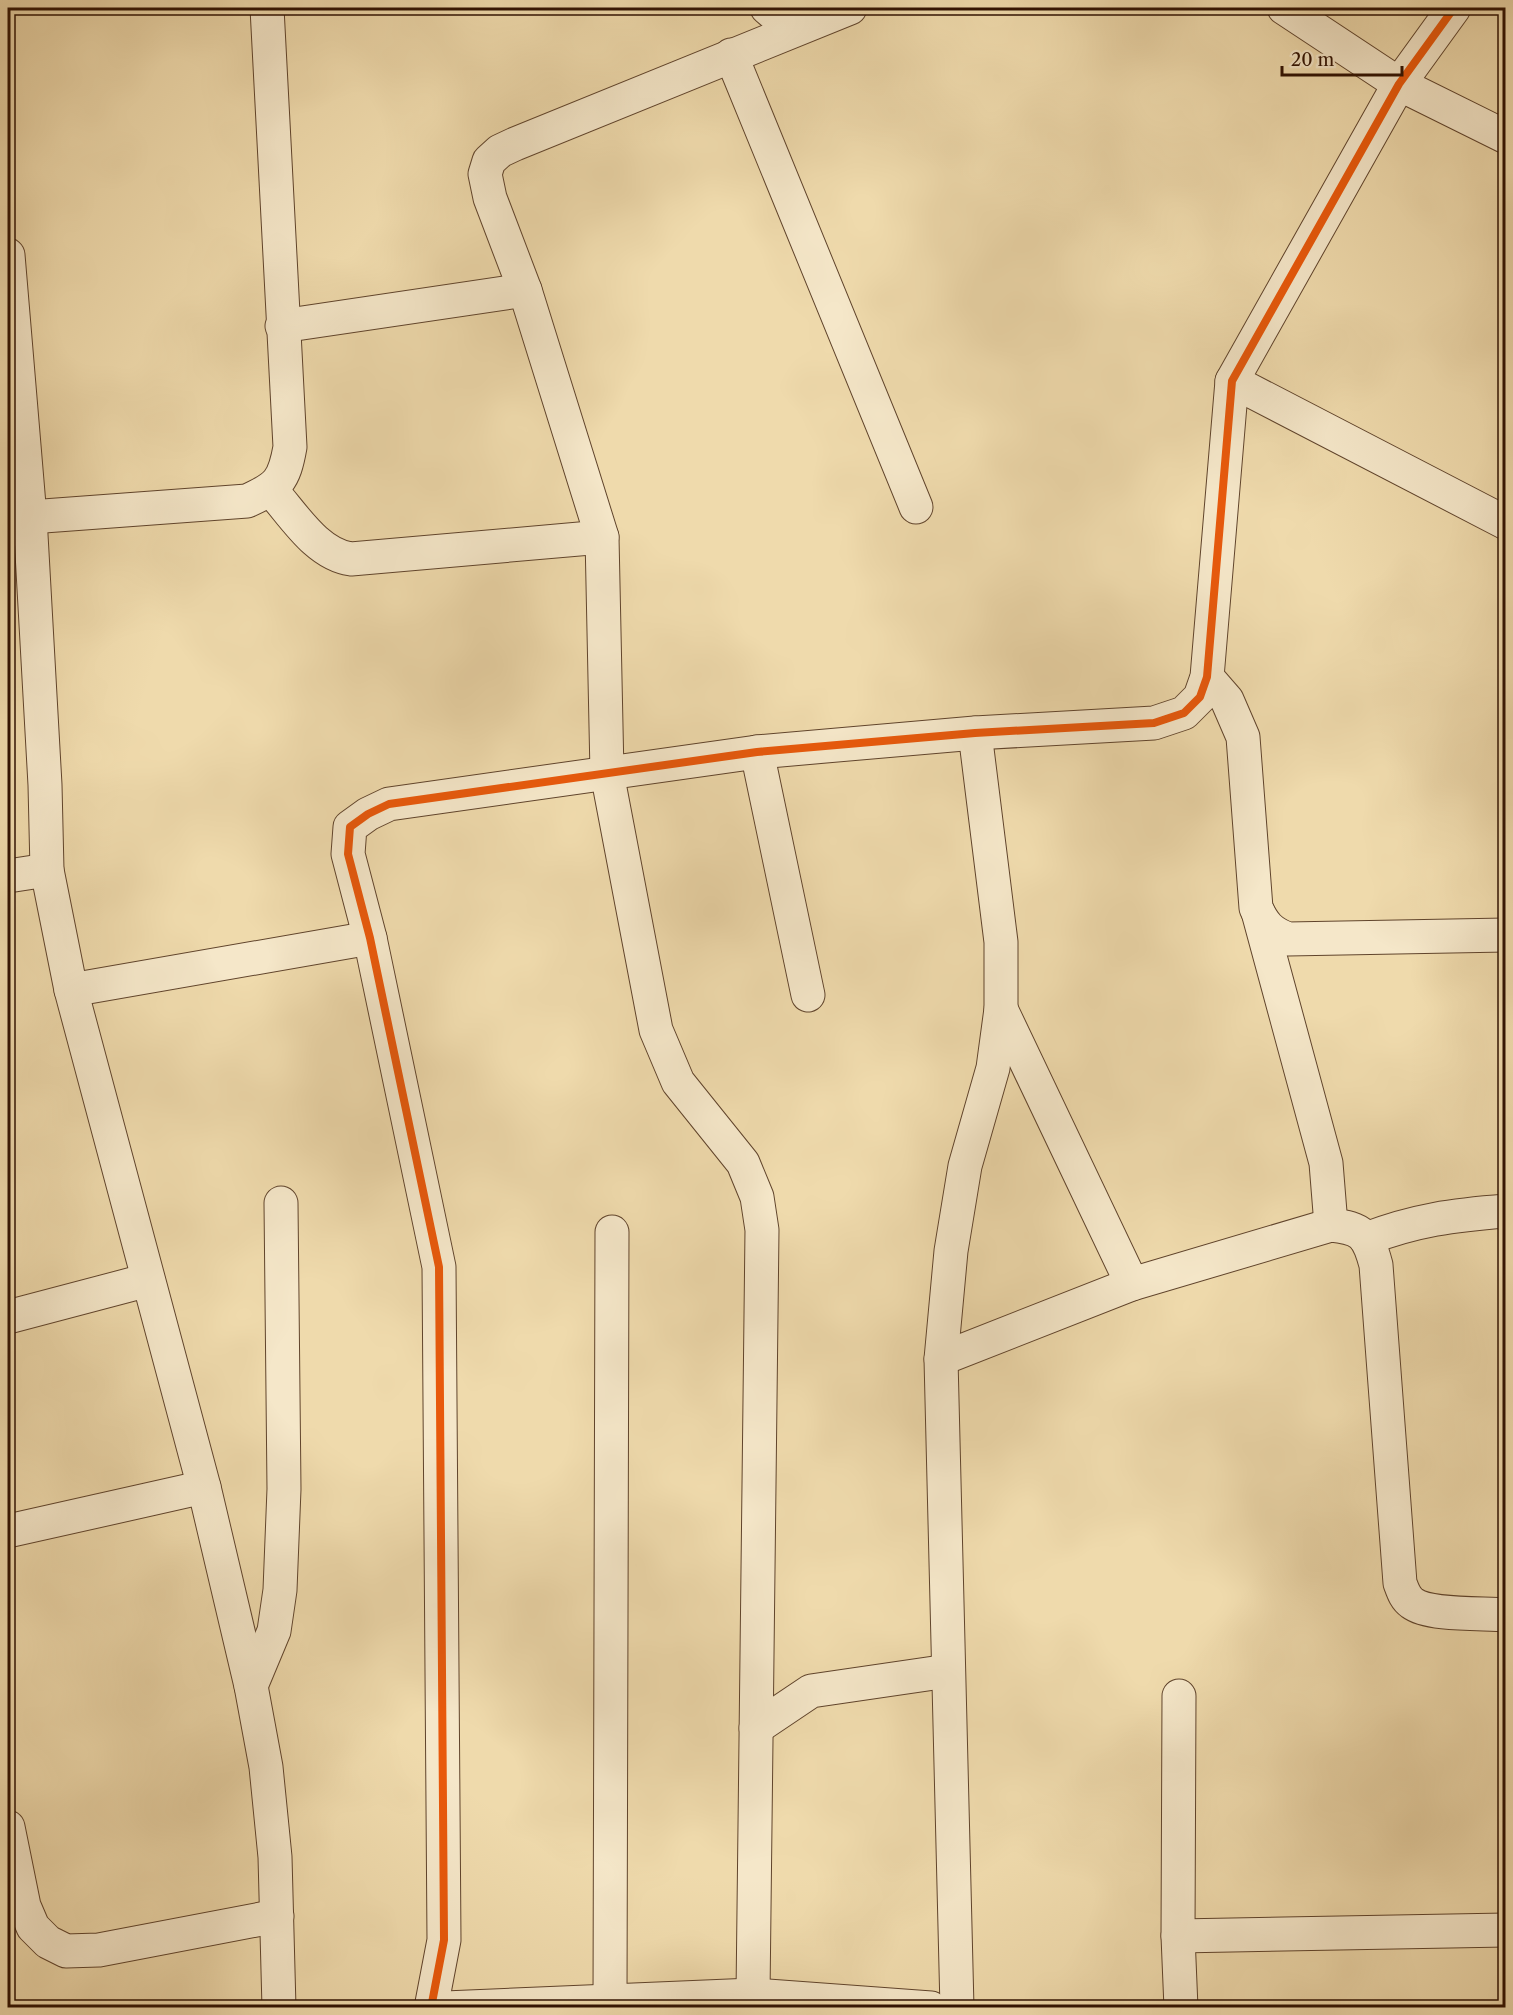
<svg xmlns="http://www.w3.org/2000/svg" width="1513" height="2015" font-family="'Libre Caslon Text',serif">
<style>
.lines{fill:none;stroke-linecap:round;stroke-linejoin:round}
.minor-casing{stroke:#60442c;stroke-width:35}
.minor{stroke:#f5e7c9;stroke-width:33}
.cycleway-casing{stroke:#f5e7c9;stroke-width:11}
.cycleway{stroke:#e8590c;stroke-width:8}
</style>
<rect width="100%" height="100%" fill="#efdaac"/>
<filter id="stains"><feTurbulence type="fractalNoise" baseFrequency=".00333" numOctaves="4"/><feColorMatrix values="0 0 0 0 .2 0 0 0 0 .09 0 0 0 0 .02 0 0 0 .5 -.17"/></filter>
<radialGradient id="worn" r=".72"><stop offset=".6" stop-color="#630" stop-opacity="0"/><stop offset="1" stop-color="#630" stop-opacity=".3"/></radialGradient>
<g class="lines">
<g class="minor-casing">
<g id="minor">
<polyline points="767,8 793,30"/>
<polyline points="1284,8 1399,84 1506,137"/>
<polyline points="731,55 916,507"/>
<polyline points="8,255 30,517 45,785 47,870 71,990 204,1487 251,1686 266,1767 275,1857 279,2008"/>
<polyline points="282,326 525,290"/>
<polyline points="1232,381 1506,523"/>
<path d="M271 490C293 514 316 554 351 559L602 537"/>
<path d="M30 517 247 501C278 487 284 481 290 447L267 8"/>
<path d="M1207 677 1227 700 1243 737 1256 908C1264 925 1270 932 1288 939L1506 935"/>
<polyline points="757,752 808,995"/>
<polyline points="8,876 47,870"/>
<polyline points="1258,912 1326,1163 1331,1225"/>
<polyline points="71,990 370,938"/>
<polyline points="1001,1009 1132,1284"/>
<path d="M1366 1239C1415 1220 1454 1215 1506 1211"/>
<polyline points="8,1317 148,1280"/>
<path d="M941 1359 1132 1284 1331 1225C1362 1228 1368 1235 1376 1265L1400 1583C1403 1591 1405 1598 1412 1603 1429 1616 1483 1613 1506 1615"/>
<polyline points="8,1531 204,1487"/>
<polyline points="251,1686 274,1631 280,1590 284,1489 281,1203"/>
<polyline points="1179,1696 1178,1936 1181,2008"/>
<polyline points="756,1728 811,1691 948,1671"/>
<polyline points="8,1827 24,1906 33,1927 48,1942 66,1951 99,1950 277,1916"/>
<polyline points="1178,1936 1506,1930"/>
<polyline points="753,1995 762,1230 757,1197 743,1163 678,1082 656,1030 607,773 602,537 525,290 490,198 485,174 489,161 500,151 515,144 850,8"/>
<polyline points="610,2001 612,1232"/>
<polyline points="431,2008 444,1940 439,1267 370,938 348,854 350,827 368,814 389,804 757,752 975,733 1154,723 1184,713 1200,697 1207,677 1232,381 1399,84 1454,8"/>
<polyline points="445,2008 753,1995 931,2008"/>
<polyline points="957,2008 941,1359 951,1251 965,1166 993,1068 1001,1009 1001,942 975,733"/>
</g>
</g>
<use href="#minor" class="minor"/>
<g class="cycleway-casing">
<polyline id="cycleway" points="431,2008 444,1940 439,1267 370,938 348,854 350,827 368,814 389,804 757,752 975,733 1154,723 1184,713 1200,697 1207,677 1232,381 1399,84 1454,8"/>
</g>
<use href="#cycleway" class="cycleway"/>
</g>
<rect width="1513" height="2015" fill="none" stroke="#efdaac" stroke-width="30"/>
<rect x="9" y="9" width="1495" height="1997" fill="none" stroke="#311202" stroke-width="3"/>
<rect x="15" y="15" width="1483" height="1985" fill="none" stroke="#311202" stroke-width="1.5"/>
<path d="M1282 66v9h120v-9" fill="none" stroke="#311202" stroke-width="3"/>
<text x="1291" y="66" font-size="18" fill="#311202" stroke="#f5e7c9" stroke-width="4.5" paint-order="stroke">20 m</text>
<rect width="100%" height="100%" filter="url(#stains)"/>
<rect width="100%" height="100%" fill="url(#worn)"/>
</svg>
